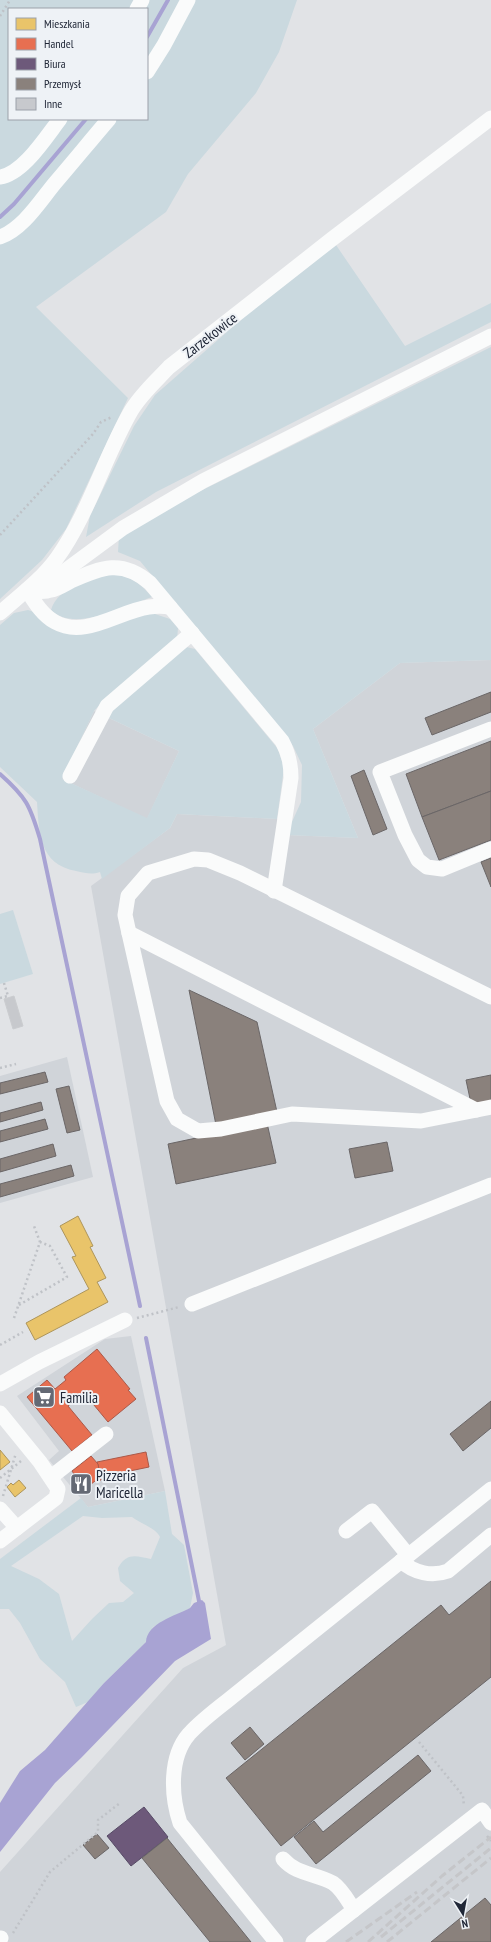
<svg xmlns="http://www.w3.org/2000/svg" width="491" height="1942" font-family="'PT Sans Narrow',sans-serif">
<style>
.built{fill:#d0d4d9}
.green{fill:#cad9df;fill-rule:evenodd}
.water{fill:#a8a3d3}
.homes{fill:#e9c46a;stroke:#ad955b}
.shops{fill:#e76f51;stroke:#ab5949}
.offices{fill:#6d597a;stroke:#564a66}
.industry{fill:#8a817c;stroke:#6a6667}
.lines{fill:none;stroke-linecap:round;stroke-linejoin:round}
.stream{stroke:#a8a3d3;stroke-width:4}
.building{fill:#c7c9cd;stroke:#cacccf}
.path{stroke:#bfc2c7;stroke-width:2.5;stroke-dasharray:2 3;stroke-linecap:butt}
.minor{stroke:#fafbfb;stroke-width:15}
.rail{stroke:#c5c6c9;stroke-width:3;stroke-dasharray:8 4;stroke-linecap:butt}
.labels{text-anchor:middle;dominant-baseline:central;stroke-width:4;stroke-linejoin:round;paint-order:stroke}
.street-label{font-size:15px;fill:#202737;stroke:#eef2f6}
.poi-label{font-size:15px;fill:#202737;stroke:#eef2f6;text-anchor:start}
</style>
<rect width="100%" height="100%" fill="#e1e3e6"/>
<g class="built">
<polygon points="491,660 491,1942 0,1942 0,1872 183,1668 226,1645 91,886 170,828 177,814 277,819 287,835 358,838 313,729 400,663"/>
<polygon points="94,711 179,751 147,819 62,779"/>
<polygon points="67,1057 93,1177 0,1203 0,1076"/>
<polygon points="131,1336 165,1491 88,1507 49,1460 59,1451 17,1396 105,1339"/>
</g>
<g class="green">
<polygon points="0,0 138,0 132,9 9,9 9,119 147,119 147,9 143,9 147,0 297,0 279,52 256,93 188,174 166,212 36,307 128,398 66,529 42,560 0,599"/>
<polygon points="336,245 405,346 491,303 491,322 156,492 86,537 90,516 134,426 155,395 244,317"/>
<polygon points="491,347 491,660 400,663 313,729 358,838 286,835 301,802 302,765 293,746 140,561 118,552 119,536 164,509"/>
<path d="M109 574C130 575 139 582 152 597 126 606 74 633 51 610 58 587 89 579 109 574Z"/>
<path d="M28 610 34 612 46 624 152 613 170 619 178 628 177 640 104 700 94 711 62 779 147 818 179 751 109 718 114 704 186 647 195 649 278 749 284 768 277 819 177 814 170 828 102 879 100 872C91 875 86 873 76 871 39 864 39 833 37 802L0 767V625L14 613Z"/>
<polygon points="13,910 33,974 0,984 0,914"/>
<path d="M165 1491 172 1534 184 1545 193 1593 190 1608 153 1627 146 1642 104 1683 88 1702 76 1707 65 1682 40 1659 20 1623 9 1609H0V1559L81 1498 88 1507ZM83 1516 102 1518 132 1517C140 1523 157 1529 160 1537L151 1559C136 1556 127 1552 118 1568L120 1581 134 1593 123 1602 109 1603 92 1619 72 1641 59 1594 39 1579 11 1566Z"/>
</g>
<path class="water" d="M202 1600 205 1603 211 1639 175 1661 81 1758 55 1783 0 1852V1803L20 1771 45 1750 104 1683 146 1642C147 1623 175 1616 190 1608L194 1603Z"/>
<g class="homes">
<polygon points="78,1216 93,1246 90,1247 106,1278 97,1282 108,1302 35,1340 26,1323 89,1289 72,1257 76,1256 60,1226"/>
<polygon points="0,1450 10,1462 0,1470"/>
<polygon points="19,1480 26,1488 15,1497 7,1487 11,1483 13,1485"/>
</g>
<g class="shops">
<polygon points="97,1349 130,1389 128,1390 136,1399 108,1422 84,1393 68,1406 92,1435 72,1451 27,1397 47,1380 55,1389 66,1380 64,1377"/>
<polygon points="146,1452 149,1467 101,1477 97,1462"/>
<polygon points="91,1456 98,1464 101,1480 95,1481 81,1492 75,1485 77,1482 71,1477 74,1474 72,1471"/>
</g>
<polygon class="offices" points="144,1807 168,1837 131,1866 107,1836"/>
<g class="industry">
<polygon points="491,692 491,712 432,735 425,718"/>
<polygon points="491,741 491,791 422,817 406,774"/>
<polygon points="364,770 387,829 373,835 351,776"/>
<polygon points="491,791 491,840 439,860 422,817"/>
<polygon points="491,858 491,887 481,862"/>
<polygon points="189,990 257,1022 277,1112 216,1125"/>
<polygon points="45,1072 48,1082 0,1094 0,1083"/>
<polygon points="491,1075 491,1104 472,1108 466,1080"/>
<polygon points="69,1086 80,1130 67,1133 56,1089"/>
<polygon points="41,1102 43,1110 0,1122 0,1113"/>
<polygon points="45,1119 48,1129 0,1142 0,1131"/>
<polygon points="267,1123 276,1163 176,1184 168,1144"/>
<polygon points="387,1142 393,1171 355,1178 349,1149"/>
<polygon points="53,1144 56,1156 0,1172 0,1159"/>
<polygon points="71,1165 74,1176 0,1197 0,1184"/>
<polygon points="491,1401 491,1428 463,1451 450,1434"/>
<polygon points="491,1581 491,1677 281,1846 226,1778 441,1605 449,1615"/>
<polygon points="250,1727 264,1744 245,1760 231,1743"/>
<polygon points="418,1755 431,1771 316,1864 294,1837 314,1821 323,1832"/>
<polygon points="97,1834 109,1848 95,1859 83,1845"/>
<polygon points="167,1838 251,1942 210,1942 142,1858"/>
<polygon points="485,1898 491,1905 491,1942 431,1942"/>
</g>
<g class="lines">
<g class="stream">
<polyline points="147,37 168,0"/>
<polyline points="0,217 14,204 86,119"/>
<path d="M0 774C26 797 30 805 40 839L140 1306"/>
<polyline points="146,1338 200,1606"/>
</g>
</g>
<polygon class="building" points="14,996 23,1026 13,1029 4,999"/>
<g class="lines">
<g class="path">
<polyline points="0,16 10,0"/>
<polyline points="0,535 93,434 101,422 112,417"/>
<polyline points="0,998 8,996 4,983"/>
<polyline points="0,1068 16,1064"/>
<polyline points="19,1305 67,1277 50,1246 40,1242"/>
<polyline points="14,1318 40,1242 34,1226"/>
<polyline points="137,1318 179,1307"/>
<polyline points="0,1345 23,1332"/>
<polyline points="0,1478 21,1461"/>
<polyline points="3,1496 16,1453"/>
<polyline points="419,1742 460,1792 463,1796 464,1806"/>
<polyline points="487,1836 491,1841"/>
<polyline points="13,1933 50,1872 98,1832 98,1820 120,1803"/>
</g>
<g class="minor">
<polyline points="137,9 142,0"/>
<polyline points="147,72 164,45 188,0"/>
<path d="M0 177C23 174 46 137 60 119"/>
<path d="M0 237C23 229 40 201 55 183 73 162 91 140 109 119"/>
<polyline points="34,585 44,579 58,576 123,528 203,481 491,336"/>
<path d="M27 590C35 591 43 593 51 590 58 589 65 584 71 581 102 567 122 559 150 583L282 741C289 754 291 764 291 778L274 891"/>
<path d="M27 590C34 601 42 615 55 622 85 639 119 611 149 607 156 606 163 606 170 607"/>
<path d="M0 613C19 596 42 579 57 558 89 513 104 458 131 411 141 394 156 381 169 367L332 239 491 118"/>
<polyline points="491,729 380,772 405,835 418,860 427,867 442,869 491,849"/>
<polyline points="70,776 107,706 192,633"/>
<polyline points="129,933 476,1110"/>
<polyline points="491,997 240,873 208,860 194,859 148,873 128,896 125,915 129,933 167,1101 177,1119 198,1131 221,1129 292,1114 421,1121 491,1107"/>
<polyline points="192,1304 491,1185"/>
<polyline points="0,1384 39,1362 125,1320"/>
<polyline points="0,1413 40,1462 58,1489 56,1498 0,1541"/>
<polyline points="51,1477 106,1434"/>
<polyline points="0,1509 17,1528"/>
<polyline points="346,1531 372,1511 408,1555"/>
<path d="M401 1561C414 1573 432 1577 448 1571L491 1535"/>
<path d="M283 1859C297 1875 315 1873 333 1883 342 1889 348 1901 354 1910"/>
<polyline points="0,1940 1,1938"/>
<path d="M276 1942 180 1823C171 1796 169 1757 189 1734 200 1722 214 1711 227 1701L491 1489"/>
<polyline points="313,1942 482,1810 491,1823"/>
</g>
<g class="rail">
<polyline points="381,1937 491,1848"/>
<polyline points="346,1942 417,1892"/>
<polyline points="368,1942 442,1876 491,1837"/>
<polyline points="387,1942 491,1858"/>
</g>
</g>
<defs>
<g id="supermarket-square" transform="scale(1.15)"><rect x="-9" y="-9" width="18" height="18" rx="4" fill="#646974" stroke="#eef2f6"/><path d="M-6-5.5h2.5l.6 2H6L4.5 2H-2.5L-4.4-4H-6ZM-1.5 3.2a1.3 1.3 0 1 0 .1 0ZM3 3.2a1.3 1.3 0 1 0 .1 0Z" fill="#fff"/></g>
<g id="restaurant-square" transform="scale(1.15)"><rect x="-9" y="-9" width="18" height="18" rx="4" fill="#646974" stroke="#eef2f6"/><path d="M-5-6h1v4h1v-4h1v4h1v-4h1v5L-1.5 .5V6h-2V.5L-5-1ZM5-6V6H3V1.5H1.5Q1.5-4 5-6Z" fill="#fff"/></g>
</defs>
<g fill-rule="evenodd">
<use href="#supermarket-square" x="44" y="1397"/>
<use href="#restaurant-square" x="81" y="1484"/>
</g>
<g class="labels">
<g class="street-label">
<text transform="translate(210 335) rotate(-38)">Zarzekowice</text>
</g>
<g class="poi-label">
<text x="60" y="1397">Familia</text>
<text x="96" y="1475">Pizzeria<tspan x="96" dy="17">Maricella</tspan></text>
</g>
</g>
<rect x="8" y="8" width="140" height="112" fill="#eef2f6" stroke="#9ca1aa"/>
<rect x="16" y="18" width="20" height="12" fill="#e9c46a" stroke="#9ca1aa"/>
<text x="44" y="28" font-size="12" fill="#202737">Mieszkania</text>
<rect x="16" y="38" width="20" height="12" fill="#e76f51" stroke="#9ca1aa"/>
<text x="44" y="48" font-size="12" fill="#202737">Handel</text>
<rect x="16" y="58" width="20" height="12" fill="#6d597a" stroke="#9ca1aa"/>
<text x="44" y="68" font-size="12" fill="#202737">Biura</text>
<rect x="16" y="78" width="20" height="12" fill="#8a817c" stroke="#9ca1aa"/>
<text x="44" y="88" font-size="12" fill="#202737">Przemysł</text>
<rect x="16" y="98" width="20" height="12" fill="#c7c9cd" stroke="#9ca1aa"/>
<text x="44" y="108" font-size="12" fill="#202737">Inne</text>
<g transform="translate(463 1914) rotate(169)" stroke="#eef2f6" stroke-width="3" paint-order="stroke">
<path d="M0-3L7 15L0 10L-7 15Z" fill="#202737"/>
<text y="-6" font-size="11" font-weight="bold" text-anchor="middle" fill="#202737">N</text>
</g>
</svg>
